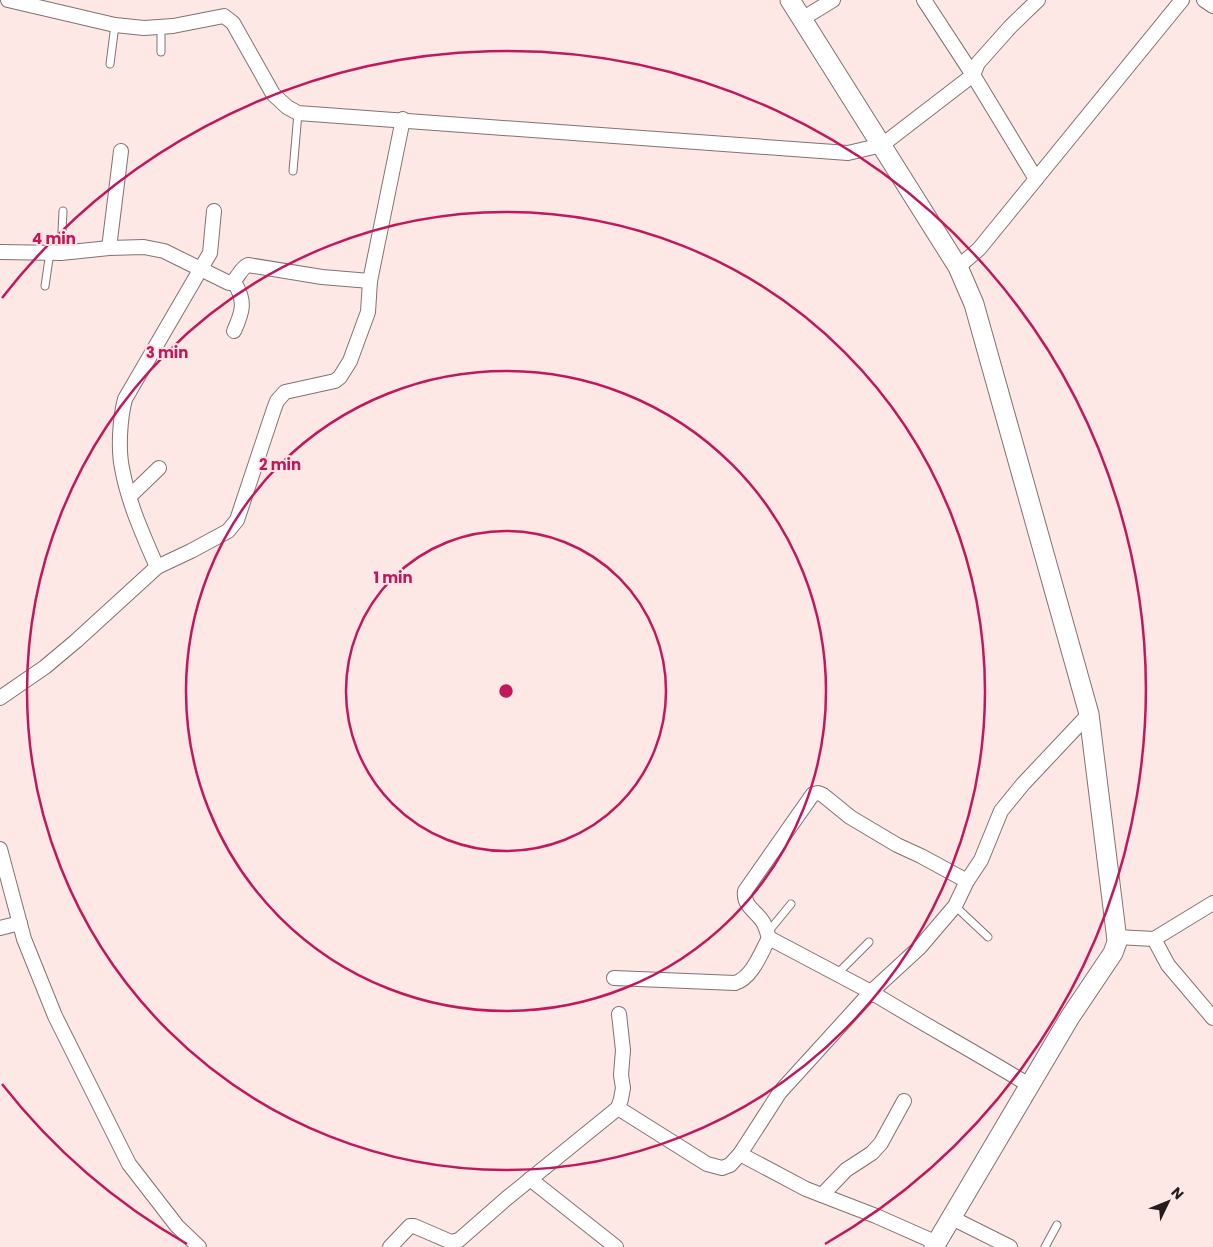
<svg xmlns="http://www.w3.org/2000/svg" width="1213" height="1247" font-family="Poppins,sans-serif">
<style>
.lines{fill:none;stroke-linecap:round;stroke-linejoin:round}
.lane-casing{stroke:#83716f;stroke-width:9}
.street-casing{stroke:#83716f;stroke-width:16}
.secondary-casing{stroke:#83716f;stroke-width:21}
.lane{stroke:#fff;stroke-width:7}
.street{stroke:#fff;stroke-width:14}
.secondary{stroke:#fff;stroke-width:19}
.ring{fill:none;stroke:#c2185b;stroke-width:2.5}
.centre{fill:#c2185b;stroke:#fde8e6;stroke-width:2.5}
.ring-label{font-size:15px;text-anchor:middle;font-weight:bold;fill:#c2185b;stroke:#fde8e6;stroke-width:4;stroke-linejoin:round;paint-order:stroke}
</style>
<rect width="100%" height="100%" fill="#fde8e6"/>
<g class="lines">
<g class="lane-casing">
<g id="lane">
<polyline points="161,52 161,27"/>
<polyline points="110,64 115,25"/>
<polyline points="293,171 298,113"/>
<polyline points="61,253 63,211"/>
<polyline points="45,286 50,252"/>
<polyline points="955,906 988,937"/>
<polyline points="768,932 791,904"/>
<polyline points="837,974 869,942"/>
<polyline points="1045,1247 1057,1225"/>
</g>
</g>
<g class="street-casing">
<g id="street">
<polyline points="8,0 115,25 144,28 173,26 224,16 233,23 273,94 287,107 298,113 848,153 882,145 973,75 978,63 1011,26 1038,0"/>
<polyline points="924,0 973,75 1036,179"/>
<polyline points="1204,0 1213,6"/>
<polyline points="802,19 833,0"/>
<polyline points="109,248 121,151"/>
<path d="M0 252 61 253 109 248 144 247 164 251 229 283C238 281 239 269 248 265L322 277 370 281"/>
<polyline points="958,267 979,249 1182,0"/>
<path d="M234 331C243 311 246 301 234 282"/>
<polyline points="130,496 159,468"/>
<path d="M157 567C143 535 128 502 122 468 118 449 120 418 125 399L210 253 214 211"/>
<polyline points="0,698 45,667 76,641 157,567 191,551 228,531 237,520 274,409 277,401 285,392 335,381 340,377 350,361 368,312 370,281 403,119"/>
<polyline points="0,849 24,939 55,1016 129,1164 177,1226 199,1247"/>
<polyline points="0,928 20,923"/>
<polyline points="1117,937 1154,939 1213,903"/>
<path d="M769 938C767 932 766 927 763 922 756 911 743 906 745 891L813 794 818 793 823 795 850 817 897 845 921 856 967 881"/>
<polyline points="1154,939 1168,965 1213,1018"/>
<path d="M614 978 735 983C752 978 761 953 769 938L871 992 920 947 955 906 967 881 981 860 1001 811 1023 784 1089 714"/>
<path d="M619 1014 623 1050 621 1075 623 1088 621 1099 618 1108 707 1164 722 1168 730 1165 740 1154 780 1092 871 992C923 1024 977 1053 1029 1085"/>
<polyline points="740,1154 806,1189 876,1216 937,1243"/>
<polyline points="530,1179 616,1247"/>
<polyline points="822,1195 846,1170 872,1153 881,1143 904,1101"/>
<polyline points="952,1218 1010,1247"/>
<polyline points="390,1247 410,1226 414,1226 451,1242 459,1240 507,1198 618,1108"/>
</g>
</g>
<g class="secondary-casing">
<polyline id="secondary" points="790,0 958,267 974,304 1089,714 1116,932 1117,942 1113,953 1070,1017 934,1247"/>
</g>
<use href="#lane" class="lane"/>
<use href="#street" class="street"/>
<use href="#secondary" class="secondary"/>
</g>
<g class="ring">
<circle cx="506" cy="691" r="160"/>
<circle cx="506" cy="691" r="320"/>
<circle cx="506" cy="691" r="479"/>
<path d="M187 1244A639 639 0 0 1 2 1084M2 298A639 639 0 1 1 825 1244"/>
</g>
<circle cx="506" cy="691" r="8" class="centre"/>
<g class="ring-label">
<text x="54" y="244">4 min</text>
<text x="167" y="358">3 min</text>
<text x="280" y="470">2 min</text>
<text x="393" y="583">1 min</text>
</g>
<g transform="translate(1168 1202) rotate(47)" stroke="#fde8e6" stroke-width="4" paint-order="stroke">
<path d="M0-4L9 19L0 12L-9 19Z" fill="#241d1c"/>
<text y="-8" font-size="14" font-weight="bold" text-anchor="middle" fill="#241d1c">N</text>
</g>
</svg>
